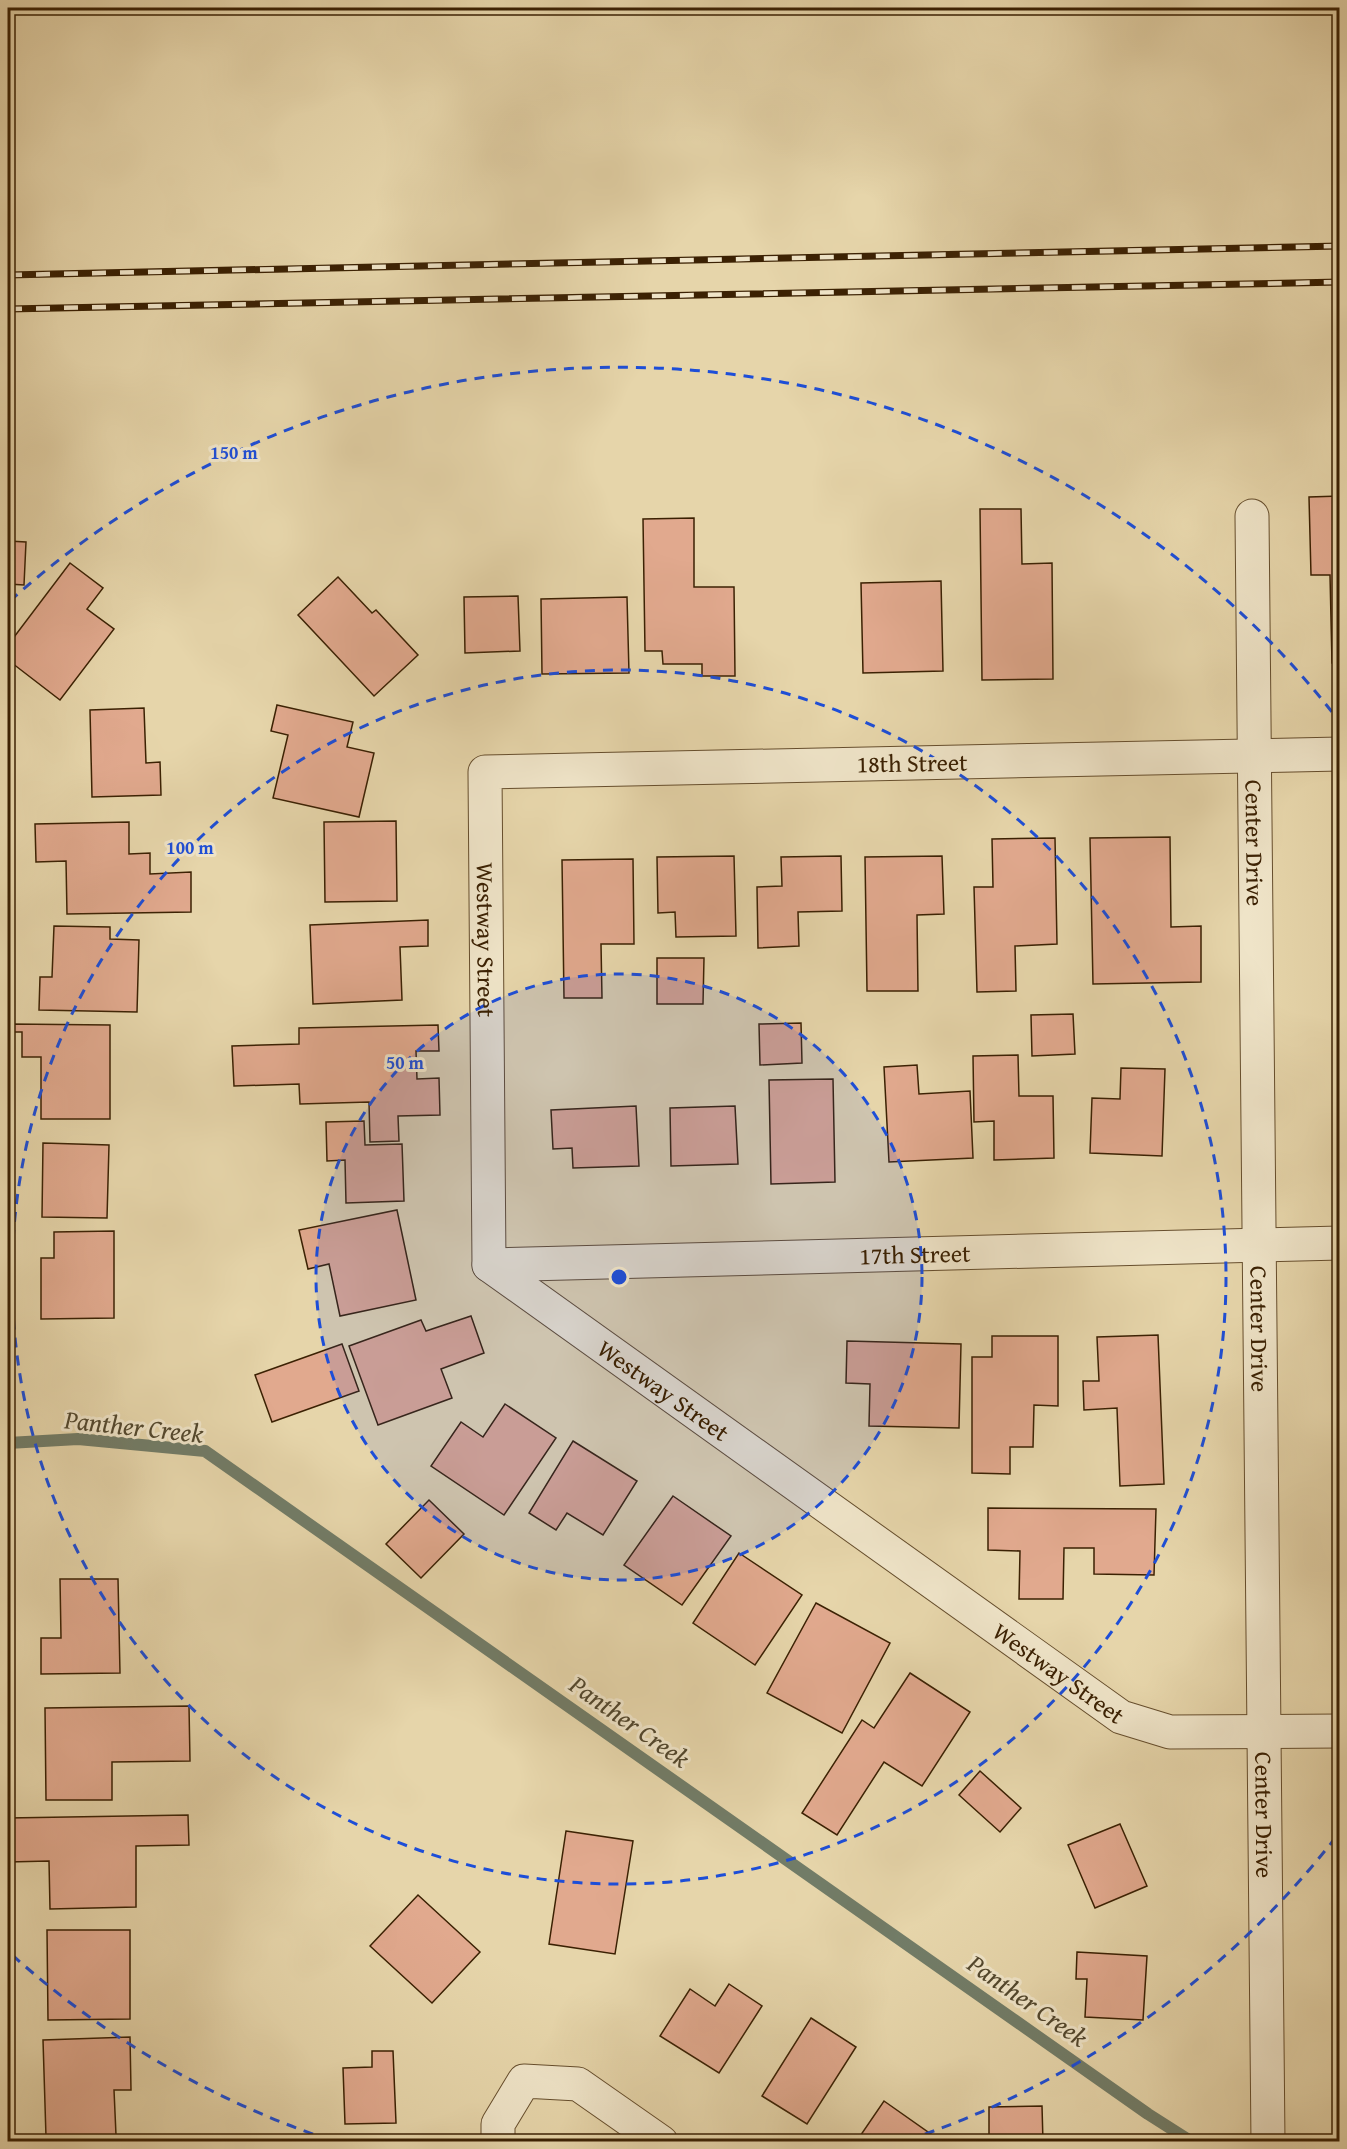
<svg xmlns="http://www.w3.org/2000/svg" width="1347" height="2149" font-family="'Gentium Book Plus',serif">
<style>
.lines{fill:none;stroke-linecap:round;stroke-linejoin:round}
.stream{stroke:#727c67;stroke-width:12}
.building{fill:#e1a98e;stroke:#3b2103;stroke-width:1.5}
.minor-casing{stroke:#664e2d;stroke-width:35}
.minor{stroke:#efe4c8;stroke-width:33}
.rail-casing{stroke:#3b2103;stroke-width:7}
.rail{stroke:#efe4c8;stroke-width:4.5;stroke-dasharray:14;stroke-linecap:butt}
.ring{fill:none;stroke:#1d4ed8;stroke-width:3;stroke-dasharray:10 8}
.labels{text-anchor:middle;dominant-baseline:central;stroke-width:6;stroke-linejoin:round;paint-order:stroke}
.street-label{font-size:24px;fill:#3b2103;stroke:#efe4c8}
.water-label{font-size:26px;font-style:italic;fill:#52472d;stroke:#efe4c8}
.centre{fill:#1d4ed8;stroke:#efe4c8;stroke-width:3}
.ring-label{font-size:18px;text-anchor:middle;font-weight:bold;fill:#1d4ed8;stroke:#efe4c8;stroke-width:6;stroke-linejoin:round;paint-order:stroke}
</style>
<rect width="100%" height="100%" fill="#e6d5aa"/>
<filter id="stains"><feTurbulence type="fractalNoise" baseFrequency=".00333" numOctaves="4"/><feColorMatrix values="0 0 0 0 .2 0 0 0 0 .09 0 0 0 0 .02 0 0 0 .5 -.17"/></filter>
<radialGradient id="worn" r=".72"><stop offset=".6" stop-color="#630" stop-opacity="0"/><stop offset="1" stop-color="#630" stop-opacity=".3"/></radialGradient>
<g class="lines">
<polyline class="stream" points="8,1443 78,1439 205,1451 1148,2114 1192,2142"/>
</g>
<g class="building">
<polygon points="1340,496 1340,662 1332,663 1330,575 1311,575 1309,497"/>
<polygon points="980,509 1021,509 1022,564 1052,563 1053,679 982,680"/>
<polygon points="694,518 694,587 734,587 735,676 702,676 702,664 663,664 662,651 645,651 643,519"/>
<polygon points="8,541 26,542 24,585 8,584"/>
<polygon points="70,563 103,588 87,609 114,629 60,700 8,660 8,645"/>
<polygon points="338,577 372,613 376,610 418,655 374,696 298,615"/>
<polygon points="941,581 943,671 863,673 861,583"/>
<polygon points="8,586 10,586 8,622"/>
<polygon points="518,596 520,651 465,653 464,597"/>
<polygon points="627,597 629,673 542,674 541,599"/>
<polygon points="277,705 353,722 347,747 374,753 359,817 273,798 288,735 271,731"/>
<polygon points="144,708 146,763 160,762 161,795 92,797 90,710"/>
<polygon points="396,821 397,901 325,902 324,822"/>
<polygon points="129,822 129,854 150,853 150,874 191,872 191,912 67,914 66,861 36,862 35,824"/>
<polygon points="1170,837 1171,927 1201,926 1201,982 1093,984 1090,838"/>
<polygon points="1055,838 1057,944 1015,946 1016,991 977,992 974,887 993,887 992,839"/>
<polygon points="734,856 736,936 676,937 675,912 658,913 657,857"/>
<polygon points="841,856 842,911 798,912 799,946 758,948 757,887 782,886 781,857"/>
<polygon points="942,856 944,914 917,915 918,991 867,991 865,857"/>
<polygon points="633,859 634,944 601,944 602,998 564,998 562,860"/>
<polygon points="428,920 428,946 400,947 402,1000 313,1004 310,925"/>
<polygon points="54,926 110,927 110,939 139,940 137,1012 39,1010 40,977 52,977"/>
<polygon points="1336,944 1340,944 1340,989 1338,989"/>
<polygon points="657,958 704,958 703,1004 657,1004"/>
<polygon points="1073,1014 1075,1054 1032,1056 1031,1015"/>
<polygon points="801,1023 802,1063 760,1065 759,1024"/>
<polygon points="10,1024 110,1025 110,1119 41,1119 41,1057 22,1057 22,1032 9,1032"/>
<polygon points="438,1025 439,1051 416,1051 417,1079 439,1078 440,1115 398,1116 399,1141 370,1142 369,1102 300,1104 299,1084 234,1086 232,1046 299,1044 299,1028"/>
<polygon points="1018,1055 1019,1096 1053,1096 1054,1158 994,1160 994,1121 974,1122 973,1056"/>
<polygon points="917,1065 919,1094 970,1091 973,1158 889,1162 884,1067"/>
<polygon points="1121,1068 1165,1069 1162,1156 1090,1153 1092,1098 1120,1099"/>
<polygon points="833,1079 835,1182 771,1184 769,1080"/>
<polygon points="636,1106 639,1166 573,1168 572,1148 553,1149 551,1110"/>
<polygon points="735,1106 738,1164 671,1166 670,1108"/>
<polygon points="364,1121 365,1145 402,1144 404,1201 346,1203 345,1160 327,1161 326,1122"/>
<polygon points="43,1143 109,1145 107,1218 42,1217"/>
<polygon points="397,1210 416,1300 340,1316 329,1264 308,1269 299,1230"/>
<polygon points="114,1231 114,1318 41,1319 41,1258 54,1258 54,1232"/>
<polygon points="471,1316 484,1353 441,1369 452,1398 378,1425 349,1346 421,1320 426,1331"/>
<polygon points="1158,1335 1164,1484 1120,1486 1117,1408 1084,1410 1083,1381 1099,1381 1097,1337"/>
<polygon points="992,1336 1058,1336 1058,1406 1034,1405 1033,1447 1010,1447 1010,1474 972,1473 972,1357 992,1357"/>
<polygon points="847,1341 961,1344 959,1428 869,1426 870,1384 846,1383"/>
<polygon points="342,1344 359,1391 272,1422 255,1375"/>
<polygon points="505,1404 556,1438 504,1515 431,1466 461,1422 483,1437"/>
<polygon points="573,1441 637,1481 603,1535 567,1513 556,1530 529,1513"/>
<polygon points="673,1496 731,1536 682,1605 624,1565"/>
<polygon points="429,1500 464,1534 421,1578 386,1544"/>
<polygon points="988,1508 1156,1509 1154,1575 1094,1574 1094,1548 1064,1548 1063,1599 1019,1599 1020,1551 988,1550"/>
<polygon points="739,1553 802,1595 755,1665 693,1623"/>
<polygon points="60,1579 118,1579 120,1673 41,1674 41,1638 61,1638"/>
<polygon points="816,1603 890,1643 842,1733 767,1693"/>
<polygon points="910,1673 970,1712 922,1786 884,1762 837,1835 802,1813 862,1720 874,1728"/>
<polygon points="189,1706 190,1761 112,1762 112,1800 46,1800 45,1708"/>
<polygon points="980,1771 1021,1808 1000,1832 959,1795"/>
<polygon points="188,1815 189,1845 136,1846 136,1907 50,1909 49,1861 8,1862 8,1818"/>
<polygon points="1120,1824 1147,1886 1095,1908 1068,1845"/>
<polygon points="566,1831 633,1841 615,1954 549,1944"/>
<polygon points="418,1895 480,1952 432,2003 370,1946"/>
<polygon points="47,1930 130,1930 130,2019 48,2020"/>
<polygon points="1077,1952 1147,1956 1143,2020 1085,2017 1087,1979 1076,1979"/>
<polygon points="729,1984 762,2006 719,2073 660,2036 690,1989 715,2006"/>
<polygon points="811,2018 856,2047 807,2124 762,2096"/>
<polygon points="130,2037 131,2090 114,2090 116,2135 46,2137 43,2040"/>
<polygon points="372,2051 393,2051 396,2123 345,2124 343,2068 372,2067"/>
<polygon points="884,2101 935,2137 931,2142 856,2142"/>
<polygon points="1042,2106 1043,2142 989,2142 989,2107"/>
</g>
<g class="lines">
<g class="minor-casing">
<g id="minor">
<path id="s1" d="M1252 516 1268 2142"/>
<path id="s2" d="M1340 754 485 772 489 1265 1121 1717 1170 1732 1340 1731"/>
<path id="s3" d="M489 1265 1340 1243"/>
<polyline points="498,2142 498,2124 524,2081 578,2084 661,2142"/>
</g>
</g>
<use href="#minor" class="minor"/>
<g class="rail-casing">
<g id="rail">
<polyline points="8,275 1340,246"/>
<polyline points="8,309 1340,282"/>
</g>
</g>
<use href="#rail" class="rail"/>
</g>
<circle cx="619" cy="1277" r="303" fill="#1d4ed8" fill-opacity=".12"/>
<g class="ring">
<circle cx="619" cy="1277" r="303"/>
<circle cx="619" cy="1277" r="607"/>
<path d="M1336 1837A910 910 0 0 1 908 2140M330 2140A910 910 0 0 1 10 1953M10 601A910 910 0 0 1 1336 717"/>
</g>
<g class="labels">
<g class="street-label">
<text transform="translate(912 763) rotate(-1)">18th Street</text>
<text stroke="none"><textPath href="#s1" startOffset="327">Center Drive</textPath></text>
<text stroke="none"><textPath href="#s2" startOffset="1023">Westway Street</textPath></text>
<text stroke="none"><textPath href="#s3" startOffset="426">17th Street</textPath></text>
<text stroke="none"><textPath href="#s1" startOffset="813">Center Drive</textPath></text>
<text stroke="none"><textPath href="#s2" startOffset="1563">Westway Street</textPath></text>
<text stroke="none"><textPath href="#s2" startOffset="2049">Westway Street</textPath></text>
<text stroke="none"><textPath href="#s1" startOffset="1299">Center Drive</textPath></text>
</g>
<g class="water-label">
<text transform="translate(134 1426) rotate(6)">Panther Creek</text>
<text transform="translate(630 1721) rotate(35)">Panther Creek</text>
<text transform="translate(1028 2000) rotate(35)">Panther Creek</text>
</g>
</g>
<circle cx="619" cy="1277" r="9" class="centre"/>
<g class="ring-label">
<text x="234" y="459">150 m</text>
<text x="190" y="854">100 m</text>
<text x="405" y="1069">50 m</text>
</g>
<rect width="1347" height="2149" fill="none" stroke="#e6d5aa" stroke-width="30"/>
<rect x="9" y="9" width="1329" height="2131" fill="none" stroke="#3b2103" stroke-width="3"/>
<rect x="15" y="15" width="1317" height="2119" fill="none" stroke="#3b2103" stroke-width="1.5"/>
<rect width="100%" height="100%" filter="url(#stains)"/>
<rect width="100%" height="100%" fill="url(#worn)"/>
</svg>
